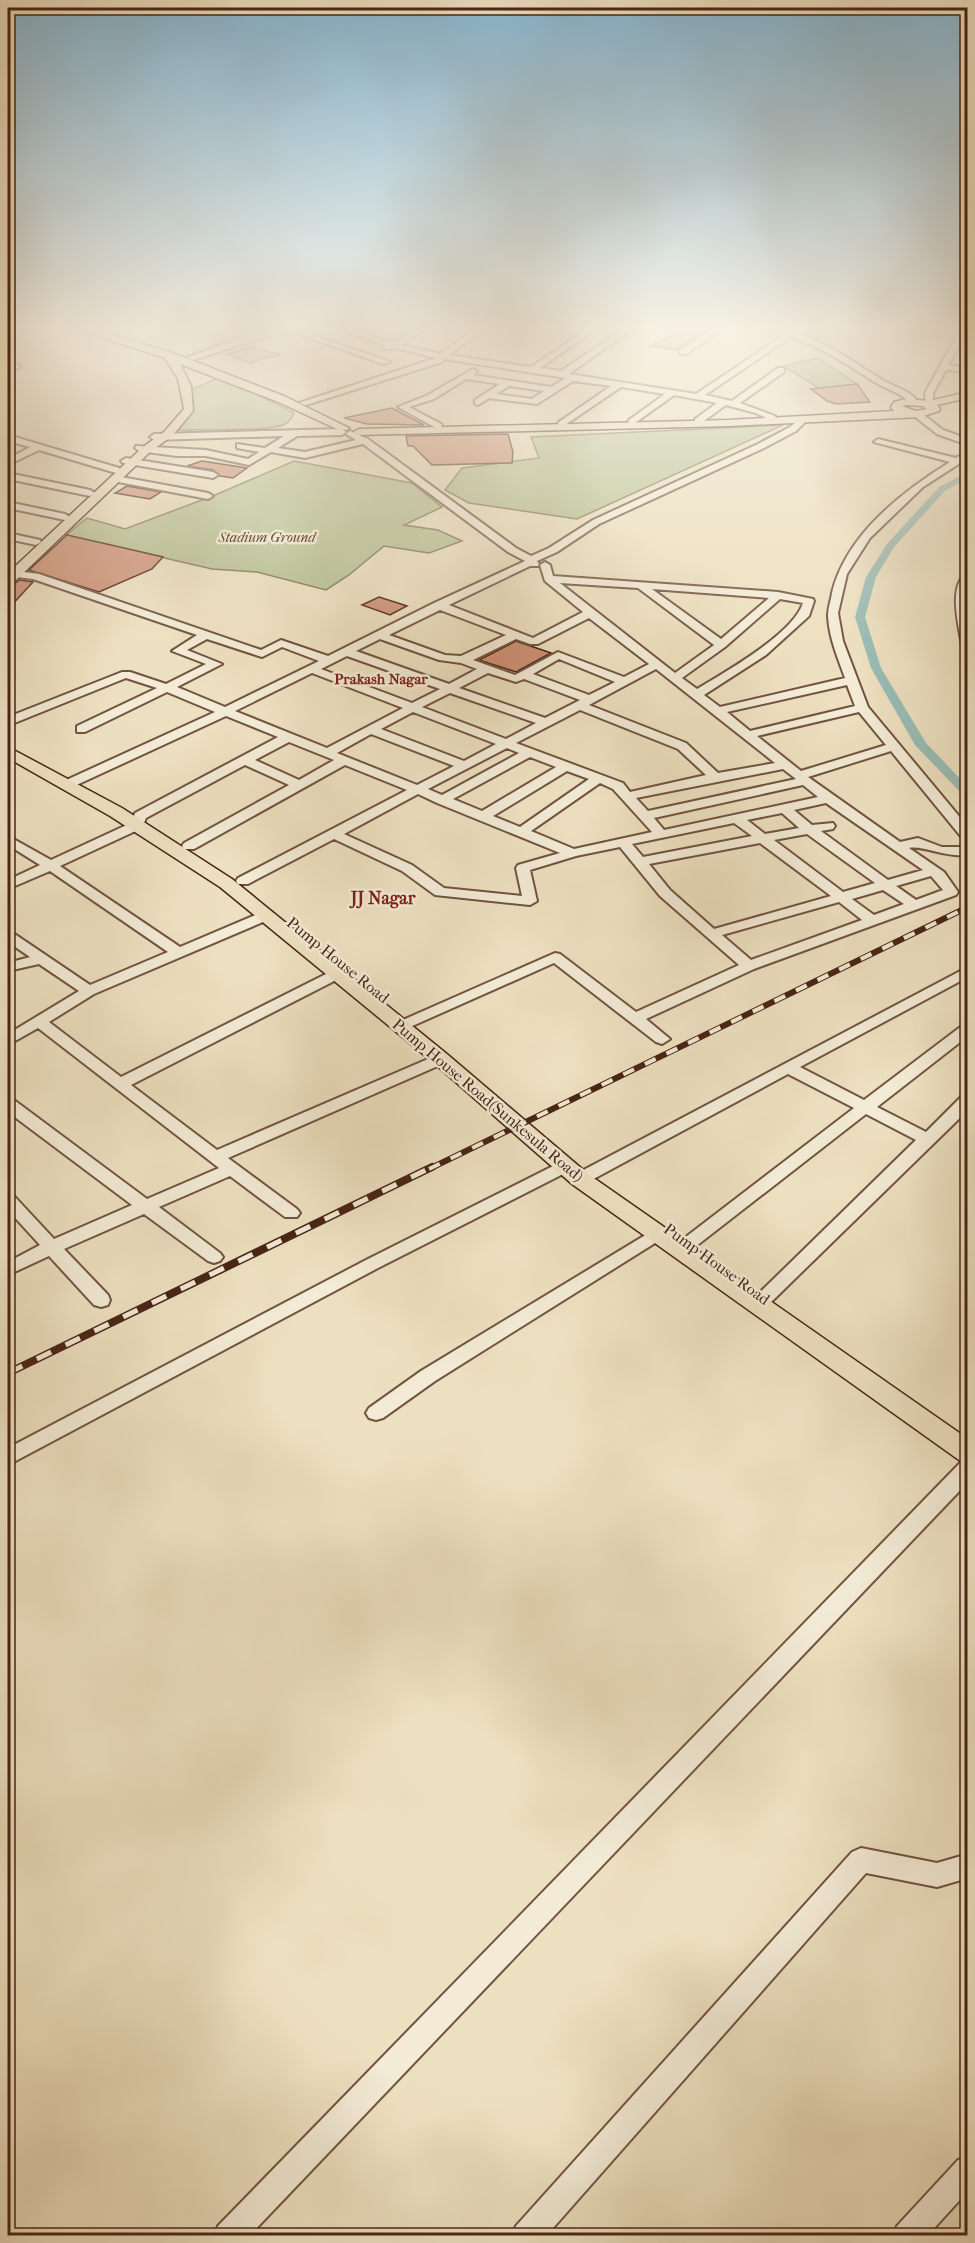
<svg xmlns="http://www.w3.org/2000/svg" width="975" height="2243" font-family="'IM FELL French Canon',serif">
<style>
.green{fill:#b7c293;stroke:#807354;stroke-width:1.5}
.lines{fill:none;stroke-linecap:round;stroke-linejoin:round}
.canal{fill:#99bdb5;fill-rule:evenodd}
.building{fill:#cf9177;stroke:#482415;stroke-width:1.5}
.minor-casing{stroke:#715340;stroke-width:4}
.major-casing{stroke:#482415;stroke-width:3}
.minor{fill:#f3ebd6;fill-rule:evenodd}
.major{fill:#ede0c0;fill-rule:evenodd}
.rail-far1-casing{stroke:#482415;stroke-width:6}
.rail-casing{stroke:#482415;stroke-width:8}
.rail-far1{stroke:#f3ebd6;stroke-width:4;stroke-dasharray:12;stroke-linecap:butt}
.rail{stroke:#f3ebd6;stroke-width:5;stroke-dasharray:16;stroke-linecap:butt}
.labels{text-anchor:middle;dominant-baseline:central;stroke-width:5;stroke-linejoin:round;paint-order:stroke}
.far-park-label{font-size:14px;font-style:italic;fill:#644c34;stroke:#f3ebd6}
.far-neighbourhood-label{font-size:15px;font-weight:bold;fill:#7a1f14;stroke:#f3ebd6}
.street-label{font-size:16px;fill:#482415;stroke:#f3ebd6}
.neighbourhood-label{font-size:18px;font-weight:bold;fill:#7a1f14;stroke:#f3ebd6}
</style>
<rect width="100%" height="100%" fill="#ede0c0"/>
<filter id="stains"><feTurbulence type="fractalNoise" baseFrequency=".00333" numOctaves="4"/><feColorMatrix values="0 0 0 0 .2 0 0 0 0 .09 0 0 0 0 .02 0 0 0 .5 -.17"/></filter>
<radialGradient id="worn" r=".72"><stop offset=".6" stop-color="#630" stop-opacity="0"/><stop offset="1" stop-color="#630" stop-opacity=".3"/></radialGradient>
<g class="green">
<polygon points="251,347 281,355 259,359 251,364 227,354"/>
<polygon points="818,358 857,384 819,388 783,366"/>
<path d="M216 379 245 388 294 413C292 418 290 422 285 424 270 432 197 429 176 430L192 411 190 390Z"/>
<polygon points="783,425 577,519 469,503 445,490 462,468 539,458 531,437"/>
<polygon points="294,461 412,483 442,507 404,525 438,530 462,541 429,553 384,546 349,575 326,590 257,572 212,569 66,535 87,518 125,529 215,495"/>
</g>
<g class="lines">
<polygon class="canal" points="968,472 968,478 945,491 894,547 876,577 865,617 881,668 926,743 968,787 968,797 964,796 915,745 871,668 855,617 866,577 887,544 939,487"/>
</g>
<g class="building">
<polygon points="682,330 708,330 676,350 650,346"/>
<polygon points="857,384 870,402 836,404 827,401 811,389"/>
<polygon points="392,408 424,425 367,424 344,418"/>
<polygon points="508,434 513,452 512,463 432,465 413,446 408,446 406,436"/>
<polygon points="202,461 247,468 233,478 220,476 213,470 187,466"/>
<polygon points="127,486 161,492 150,499 115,493"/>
<polygon points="67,535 133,550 163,557 152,569 99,592 29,570"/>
<polygon points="20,580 33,582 8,609 8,588"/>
<polygon points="379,597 407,606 390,615 362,605"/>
<polygon points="516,641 551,653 516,672 479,660"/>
</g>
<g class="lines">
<g class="minor-casing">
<g id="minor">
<polygon points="22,330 33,330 8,338 8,334"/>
<polygon points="273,330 287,330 193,360 186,358 251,334"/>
<polygon points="288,330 299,330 390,362 383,364"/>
<path d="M414 330H423L401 345 440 354 475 330H484L449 355 531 367 586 330H595L540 368 561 371 622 330H631L569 374 696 394 784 335 771 330C815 330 849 361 886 382 897 388 909 390 917 401L910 403C902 393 889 390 878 384 849 366 823 347 791 337L705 395 732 401 778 368H784V372L740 403 775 416 776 418 772 421 756 413 726 405 701 423H695V419L717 403 674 395 632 425 628 422 629 420 665 394 621 387 562 427 558 424 559 422 611 386 573 381 537 404 489 398 478 405 475 404V400L500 384 466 379 434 399 409 407 441 424 442 426 438 429 398 407 428 395 473 369 477 371 473 375 551 387 566 378 444 359 442 362 306 405 299 403 436 358 395 348 384 349 385 345 350 333 354 331 394 343ZM509 386 544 391 532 399 496 394Z"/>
<polygon points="712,330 721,330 686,354 680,354 680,350"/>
<polygon points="960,330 968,331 948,365 968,368 968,372 946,370 933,393 933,404 926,406 925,393"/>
<polygon points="8,363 19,365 20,367 16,369 8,367"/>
<polygon points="914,412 920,412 943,430 968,439 968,445 937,434 914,416"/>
<path d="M800 418 807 420 796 431 764 448 599 524 557 552 537 561 539 564 538 566H530L449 605 533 638 583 612 545 581 540 565 545 562 550 565 553 576 778 592 813 599 814 601 809 616 766 655 704 695 720 707 845 678C838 658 829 638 828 616 828 608 831 600 832 593 846 535 902 492 950 462L874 442 878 439 956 458 968 451V458L923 487 870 538 847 574 838 613 843 641 868 707 968 827V840L963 839 891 751 808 777 900 842 918 838 942 847H968V855C947 858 922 845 909 848L944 872 958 892 956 895 754 969 646 1019 670 1039 662 1044 656 1042 554 963 401 1031 393 1026 396 1023 555 953 560 954 636 1012 739 965 660 896 620 847 576 856 530 870 537 901 530 905 435 895 402 871 334 839 248 884H238L236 881 238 878 407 790 345 765 194 849H184L182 846 184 843 289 785 245 765 146 818 142 828 60 866 180 947 260 913H270L272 916 270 919 94 994 49 1022 121 1077 332 971H342L344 974 342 977 131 1085 217 1150 435 1056H447L449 1059 447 1062 228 1158 297 1209 300 1213 297 1217H285L230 1176 159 1207 220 1253 223 1257 220 1261 214 1263 208 1261 144 1214 64 1249 108 1295 110 1300 108 1305 101 1307 94 1305 49 1256 8 1275V1262L40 1245 8 1210V1194L14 1196 54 1239 132 1205 8 1112V1099L14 1100 147 1199 219 1168 38 1028 8 1045V1034L79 991 39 964 8 971V963L30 957 8 942V932L13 933 90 985 168 952 50 871 8 889V880L40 865 8 845V836L51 860 131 823 135 813 278 737 226 716 70 788H62L60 785 62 782 215 712 167 692 85 732H77V726L157 688 126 678 12 724H8V717L122 672H130L166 684 206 664 172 651 197 635 33 579 8 576V570L39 574 261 650 281 640 328 656 434 603 525 561 508 552 363 444 305 458 271 452 249 465 206 456H177L139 451 135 448 136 446 206 450 248 459 259 452 237 448V444L265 448 284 436 154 440 150 437 154 434 342 429 346 432 342 435 297 436 278 448 305 452 356 440 346 434 350 431 368 439 516 548 531 556 549 548 593 520 758 444 790 427ZM560 583 638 588 714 645 675 673ZM652 589 769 598 721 639ZM780 599 803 603C793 634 725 672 697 689L682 678 725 647ZM440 610 506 635 461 656 445 655 389 635ZM589 618 649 664 624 677 558 652 515 675 473 660 516 639 530 644H538ZM207 639 262 657 282 647 319 661 225 707 177 687 222 664 187 650ZM380 639 439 660 461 663 477 669 449 684 356 651ZM347 656 440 689 412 703 321 669ZM559 659 615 682 589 695 533 674ZM656 669 775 763 718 773 686 743 589 705ZM312 673 403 708 327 748 235 711ZM488 673 516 682 524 679 580 700 545 718 459 688ZM847 685 855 706 750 731 727 712ZM450 693 536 723 506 739 422 707ZM580 710 678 749 706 775 630 792 623 783 516 743ZM413 712 496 744 464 761 381 729ZM859 712 886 745 801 771 757 736ZM371 734 454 766 417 785 337 753ZM289 742 334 760 299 780 255 760ZM507 748 519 753 442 795 428 789ZM530 757 556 767 482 811 453 799ZM783 769 796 779 648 811 636 798ZM567 771 589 779 520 827 493 816ZM600 783 613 789 652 832 574 849 531 831ZM803 785 818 797 664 830 654 818ZM418 794 437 803 560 853 518 865 516 868 522 896 444 888 412 865 344 834ZM826 803 923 870 888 880 821 831 833 829 835 826 833 823 812 825 794 810ZM782 813 799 828 765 834 747 820ZM734 823 752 836 643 857 632 844ZM807 834 875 883 843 892 774 840ZM760 843 831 896 714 929 670 890 649 864ZM931 876 943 890 916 900 896 886ZM883 890 904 904 874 915 852 899ZM839 902 862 920 751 960 722 935Z"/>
<polygon points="8,435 119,468 121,470 116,473 39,450 8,465 8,459 30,447 8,441"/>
<polygon points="126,458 213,472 218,475 213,478 123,463 121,461"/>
<polygon points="8,473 90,490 95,493 90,496 8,479"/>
<polygon points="116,476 208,493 213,496 208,499 113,481 113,477"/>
<polygon points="8,502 65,514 70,517 65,520 8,508"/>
<polygon points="8,533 40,540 41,542 36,545 8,539"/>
<path d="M968 573 965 598 968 648 962 645C959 627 947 583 968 573Z"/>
<polygon points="968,967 968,977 800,1067 864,1100 963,1025 968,1023 968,1036 877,1107 926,1132 962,1096 968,1095 968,1110 764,1309 757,1311 750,1309 748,1304 916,1140 866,1114 686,1254 674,1254 671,1250 674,1246 854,1108 788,1074 586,1183 574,1183 571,1179 574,1175"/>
<polygon points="565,1160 571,1162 573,1166 571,1170 378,1268 8,1465 8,1448 366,1260"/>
<polygon points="657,1228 663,1230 666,1234 663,1238 435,1381 383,1418 376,1420 369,1418 366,1413 369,1408 421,1371"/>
<polygon points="968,1460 968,1482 249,2236 214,2236 218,2226 961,1462"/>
<polygon points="861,1848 937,1863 968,1854 968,1878 937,1887 866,1873 546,2236 512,2236 516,2226 852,1852"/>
<polygon points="968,2156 968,2191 927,2236 893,2236 897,2226 958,2160"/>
</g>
</g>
<g class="major-casing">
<g id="major">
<polygon points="79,330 93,330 170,352 284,396 349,428 347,430 339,430 276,401 180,364 191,386 193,411 172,436 151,451 13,583 8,584 8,573 143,447 164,432 184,409 178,379 165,358"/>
<path d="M968 392V398L937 405 940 409 939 411 921 417 729 426 359 435 353 432 359 429 729 420 894 411 891 407 894 402 906 399 929 401ZM906 405 923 406 927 409 916 411 902 406Z"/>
<polygon points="8,747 122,808 232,879 448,1055 588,1174 968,1439 968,1463 959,1460 572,1184 434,1063 220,887 110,816 8,758"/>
</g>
</g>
<use href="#minor" class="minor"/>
<use href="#major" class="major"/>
<g class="rail-far1-casing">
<polyline id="rail-far1" points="429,1169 968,907"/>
</g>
<g class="rail-casing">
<polyline id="rail" points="8,1373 432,1167"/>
</g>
<use href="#rail-far1" class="rail-far1"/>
<use href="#rail" class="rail"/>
</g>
<linearGradient id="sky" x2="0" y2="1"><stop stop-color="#88b8d4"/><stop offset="0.51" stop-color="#f7f1e3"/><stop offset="1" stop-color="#f7f1e3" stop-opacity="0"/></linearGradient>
<rect width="975" height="644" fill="url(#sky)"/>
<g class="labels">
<g class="far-park-label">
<text x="267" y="537">Stadium Ground</text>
</g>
<g class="far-neighbourhood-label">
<text x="381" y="679">Prakash Nagar</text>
</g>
<g class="street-label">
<text transform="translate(338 960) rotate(39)">Pump House Road</text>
<text transform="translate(488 1100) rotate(40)">Pump House Road(Sunkesula Road)</text>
<text transform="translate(717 1264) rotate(36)">Pump House Road</text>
</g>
<g class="neighbourhood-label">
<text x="383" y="898">JJ Nagar</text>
</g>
</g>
<rect width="975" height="2243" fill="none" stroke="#ede0c0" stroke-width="30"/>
<rect x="9" y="9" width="957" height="2225" fill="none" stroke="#482415" stroke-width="3"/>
<rect x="15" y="15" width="945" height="2213" fill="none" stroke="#482415" stroke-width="1.5"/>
<rect width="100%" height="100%" filter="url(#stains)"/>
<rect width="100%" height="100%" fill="url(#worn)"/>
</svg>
